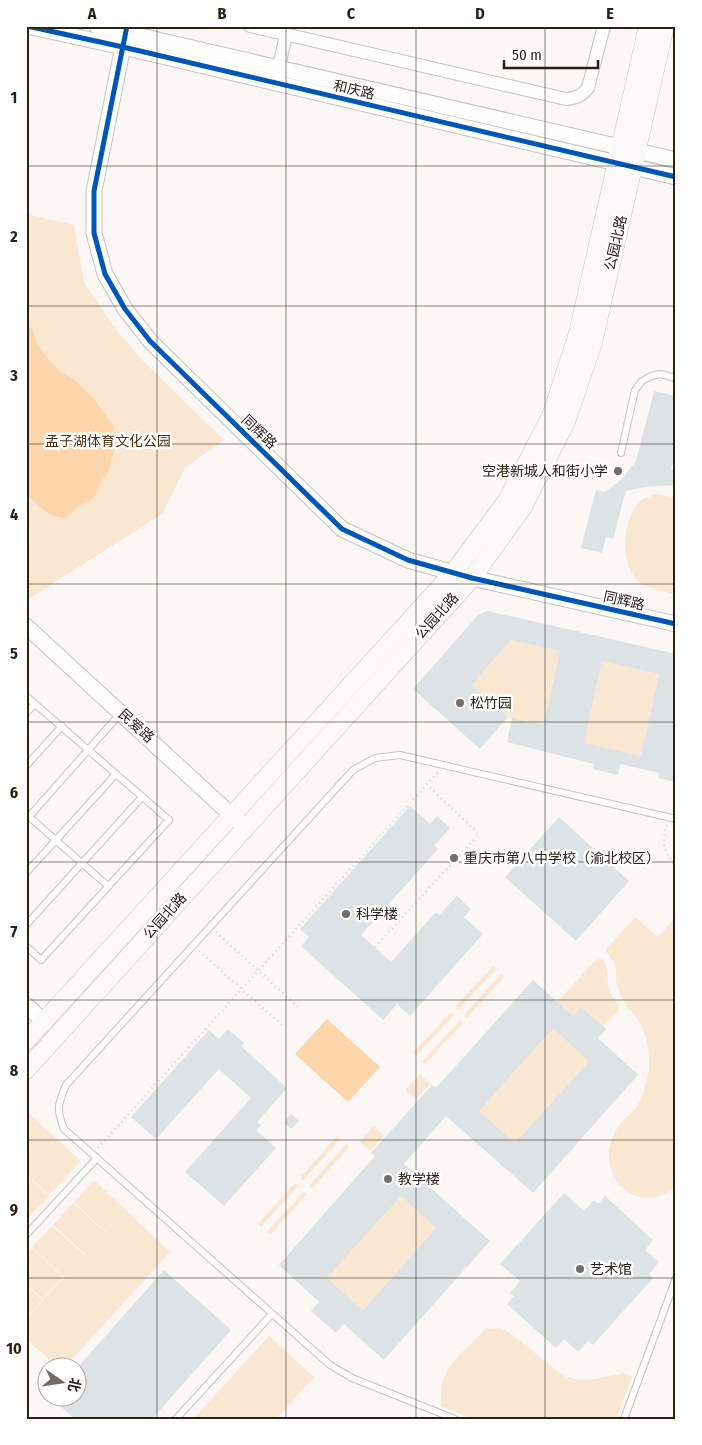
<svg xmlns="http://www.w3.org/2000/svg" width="702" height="1445" font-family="'Fira Sans Condensed','Noto Sans SC',sans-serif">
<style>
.green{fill:#fae7d2}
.water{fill:#fcd5aa}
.building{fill:#dde2e4;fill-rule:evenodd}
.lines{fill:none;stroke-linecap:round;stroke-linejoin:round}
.service-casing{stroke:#c9c3be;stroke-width:8}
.minor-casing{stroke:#c9c3be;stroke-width:14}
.tertiary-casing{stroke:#c9c3be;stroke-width:17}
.secondary-casing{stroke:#c9c3be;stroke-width:19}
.path{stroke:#d5d5d4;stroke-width:2.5;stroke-dasharray:1 4;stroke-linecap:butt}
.service{stroke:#fefefd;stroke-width:6}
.minor{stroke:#fefefd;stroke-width:12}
.tertiary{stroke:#fefefd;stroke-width:15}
.secondary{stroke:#faf9f7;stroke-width:18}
.cycleway-casing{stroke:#fff;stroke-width:8}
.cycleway{stroke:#0057b8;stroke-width:5}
.grid{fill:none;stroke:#2a2218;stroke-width:1;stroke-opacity:0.55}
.poi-dot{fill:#736d65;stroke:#fff;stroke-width:2}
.labels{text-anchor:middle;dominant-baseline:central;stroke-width:5;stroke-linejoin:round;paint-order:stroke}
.street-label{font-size:14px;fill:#2a2218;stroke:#fff}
.park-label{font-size:14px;fill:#4c310f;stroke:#fff}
.poi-label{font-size:14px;fill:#2a2218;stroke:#fff;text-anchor:start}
.neatline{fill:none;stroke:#2a2218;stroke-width:2}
.grid-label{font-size:16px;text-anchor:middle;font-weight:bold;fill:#2a2218}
</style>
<rect width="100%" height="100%" fill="#faf7f4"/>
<g class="green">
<polygon points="26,214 74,225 84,282 113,326 142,360 224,440 185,468 162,514 30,598 26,594"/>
<path d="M657 494 676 498V594C663 591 645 589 636 579 620 561 623 523 637 505 642 498 649 497 657 494Z"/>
<polygon points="511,640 560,651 542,728 533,723 508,717 460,674 475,682"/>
<polygon points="602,661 659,674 641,756 584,743"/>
<path d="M635 917 658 937 676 917V1184C667 1193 659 1199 646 1198 634 1197 623 1191 617 1181 604 1161 607 1140 622 1122 626 1117 632 1113 636 1108 643 1098 650 1073 649 1061 649 1047 645 1032 638 1020 635 1014 627 1009 624 1002 621 996 618 988 616 981 616 976 617 970 615 965 613 959 607 956 607 949Z"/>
<path d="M600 959 604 960C609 971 606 981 610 992 613 999 619 1003 619 1010L603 1027 581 1007 573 1016 557 1002 596 960Z"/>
<polygon points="493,966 496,969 458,1010 455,1007"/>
<polygon points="501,974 504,977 467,1018 464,1015"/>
<polygon points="451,1012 454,1015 416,1056 413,1053"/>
<polygon points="460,1020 463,1023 425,1064 422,1062"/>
<polygon points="553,1029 589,1061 515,1143 479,1111"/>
<polygon points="420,1074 430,1084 416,1099 406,1090"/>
<polygon points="26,1111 81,1161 49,1195 26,1174"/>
<polygon points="374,1126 384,1136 370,1151 360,1142"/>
<polygon points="337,1136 340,1139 303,1181 300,1178"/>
<polygon points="346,1144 349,1147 312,1189 309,1186"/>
<polygon points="26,1175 49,1196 26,1220"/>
<polygon points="94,1180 170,1252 65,1367 57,1367 26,1339 26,1319 88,1251 85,1254 53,1225 73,1203 105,1232 118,1218 105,1231 74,1202"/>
<polygon points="295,1183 298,1186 261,1227 258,1224"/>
<polygon points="304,1191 307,1194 270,1235 267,1232"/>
<polygon points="401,1196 436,1228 363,1310 327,1278"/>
<polygon points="52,1226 84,1255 64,1277 32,1247"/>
<polygon points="32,1248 63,1277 43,1299 26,1284 26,1254"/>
<polygon points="26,1285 42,1300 26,1318"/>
<polygon points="500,1328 509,1332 564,1376 579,1380 595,1379 624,1373 632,1377 616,1419 473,1419 441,1406 441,1386 448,1369 459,1355 486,1329"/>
<polygon points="269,1336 314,1377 276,1419 193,1419"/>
</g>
<g class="water">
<path d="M26 323 33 331 36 342 49 360 61 372 76 381 94 399 114 427 116 444 108 473 102 480 94 498 79 506 66 518C50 518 36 505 26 493Z"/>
<polygon points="327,1019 380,1067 348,1102 295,1054"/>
</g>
<g class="building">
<polygon points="654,391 676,396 676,451 671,470 676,470 676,485 645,487 626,491 613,539 606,537 602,553 581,548 596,490 605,492 621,480 636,461"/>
<path d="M488 611 676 654V782L658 778 659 773 620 764 618 775 593 769 594 764 507 742 512 718 543 725 560 651 511 640 472 685 508 717 480 749 413 689 478 615ZM602 661 659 674 641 756 584 743Z"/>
<polygon points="410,806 430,824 437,816 450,828 434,846 438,849 361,935 391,962 436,912 439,915 457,896 471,909 464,917 483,934 410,1016 397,1004 383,1020 301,946 309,937 300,929"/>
<polygon points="559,817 629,881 576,941 505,877"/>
<path d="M533 980 573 1016 581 1007 606 1029 598 1038 638 1075 533 1193 446 1116 404 1164 490 1241 384 1360 344 1324 336 1333 311 1311 319 1302 279 1265 375 1156 371 1153 432 1085 436 1088ZM553 1029 589 1061 515 1143 479 1111ZM401 1196 436 1228 363 1310 327 1278Z"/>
<polygon points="228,1029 244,1043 241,1046 287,1088 257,1122 261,1125 256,1130 276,1148 224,1206 185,1172 251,1098 219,1069 156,1139 131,1117 209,1030 219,1039"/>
<polygon points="291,1114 299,1121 291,1129 284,1122"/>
<polygon points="564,1193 584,1211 594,1200 598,1204 605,1196 653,1240 645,1250 659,1262 649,1274 653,1278 593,1345 588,1341 578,1352 564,1339 556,1348 507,1304 514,1296 510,1293 520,1281 500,1264"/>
<polygon points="164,1270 231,1330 152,1419 75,1419 51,1398 78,1398 78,1367"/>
</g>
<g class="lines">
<g class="service-casing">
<g id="service">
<polyline points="621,453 635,390 642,381 651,376 660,374 676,378"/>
<polyline points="26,696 169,820 41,960 26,946"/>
<polyline points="26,713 35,704"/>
<polyline points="26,766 62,726"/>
<polyline points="27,815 108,886"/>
<polyline points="26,820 120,714"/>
<polyline points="26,873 116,774"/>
<polyline points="26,925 142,797"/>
<polyline points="26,1235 97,1158"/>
<polyline points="176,1419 272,1314"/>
<path d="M455 1419 352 1378 330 1365 64 1129C56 1110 58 1104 66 1085L353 770 375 758 400 755 676 819"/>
<polyline points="624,1419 676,1278"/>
</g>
</g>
<g class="minor-casing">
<g id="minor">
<path d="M250 26 566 99C576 98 582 96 588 88L604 26"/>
<polyline points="277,76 286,35"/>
</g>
</g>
<g class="tertiary-casing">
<g id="tertiary">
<polyline points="27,26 123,47 676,177"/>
<polyline points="97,26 676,160"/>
<polyline points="127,26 94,191 94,233 105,274 125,309 150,341 342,529 408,560 472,578 676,624"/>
<polyline points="26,626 240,823"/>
<polyline points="26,1005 44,1022"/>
</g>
</g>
<g class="secondary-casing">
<g id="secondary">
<polyline points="26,1041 453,573 508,499 551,416 577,337 648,26"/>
<polyline points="26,1070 472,578 523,507 566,422 593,343 665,26"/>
</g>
</g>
<g class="path">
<path d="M667 825C661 841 665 854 676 866"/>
<polyline points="216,932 298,1007"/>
<polyline points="375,947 479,834 427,785"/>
<polyline points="199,951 282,1025"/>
<polyline points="98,1148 438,772"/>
</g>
<use href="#service" class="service"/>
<use href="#minor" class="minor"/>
<use href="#tertiary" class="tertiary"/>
<use href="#secondary" class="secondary"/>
<g class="cycleway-casing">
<g id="cycleway">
<polyline points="27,26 123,47 676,177"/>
<polyline points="127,26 94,191 94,233 105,274 125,309 150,341 342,529 408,560 472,578 676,624"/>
</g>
</g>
<use href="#cycleway" class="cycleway"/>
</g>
<path class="grid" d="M157 26V1419M286 26V1419M416 26V1419M545 26V1419M26 166H676M26 306H676M26 444H676M26 584H676M26 722H676M26 862H676M26 1000H676M26 1140H676M26 1278H676"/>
<g class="poi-dot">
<circle cx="618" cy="471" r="5"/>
<circle cx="460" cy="703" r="5"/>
<circle cx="454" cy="858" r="5"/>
<circle cx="346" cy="914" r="5"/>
<circle cx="388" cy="1179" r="5"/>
<circle cx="580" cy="1269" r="5"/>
</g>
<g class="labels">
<g class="street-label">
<text transform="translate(354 90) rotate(13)">和庆路</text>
<text transform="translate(616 243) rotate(-77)">公园北路</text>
<text transform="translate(259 432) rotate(44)">同辉路</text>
<text transform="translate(624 601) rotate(13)">同辉路</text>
<text transform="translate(437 616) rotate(-48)">公园北路</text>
<text transform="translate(136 726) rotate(42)">民爱路</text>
<text transform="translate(165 916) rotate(-48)">公园北路</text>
</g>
<g class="park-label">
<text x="108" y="441">孟子湖体育文化公园</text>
</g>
<g class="poi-label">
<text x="608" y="471" text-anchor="end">空港新城人和街小学</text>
<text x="470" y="703">松竹园</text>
<text x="464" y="858">重庆市第八中学校（渝北校区）</text>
<text x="356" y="914">科学楼</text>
<text x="398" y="1179">教学楼</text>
<text x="590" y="1269">艺术馆</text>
</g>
</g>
<rect width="702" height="1445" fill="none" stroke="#ffffff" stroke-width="55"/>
<g transform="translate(62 1382) rotate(103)"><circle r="24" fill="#ffffff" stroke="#aaa7a3"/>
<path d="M0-4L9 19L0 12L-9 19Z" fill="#736d65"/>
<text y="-8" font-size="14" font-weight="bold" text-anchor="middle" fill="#2a2218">北</text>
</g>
<path d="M504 60v8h94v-8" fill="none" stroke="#2a2218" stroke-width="2.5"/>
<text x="512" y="60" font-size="15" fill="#2a2218" stroke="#ffffff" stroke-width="4" paint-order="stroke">50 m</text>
<rect x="28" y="28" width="646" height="1390" class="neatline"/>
<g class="grid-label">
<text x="92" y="19">A</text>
<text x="222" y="19">B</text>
<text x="351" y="19">C</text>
<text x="480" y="19">D</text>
<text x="610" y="19">E</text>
<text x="14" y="103">1</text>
<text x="14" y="242">2</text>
<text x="14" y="381">3</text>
<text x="14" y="520">4</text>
<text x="14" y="659">5</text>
<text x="14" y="798">6</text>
<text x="14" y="937">7</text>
<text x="14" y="1076">8</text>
<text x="14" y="1215">9</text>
<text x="14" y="1354">10</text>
</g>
</svg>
